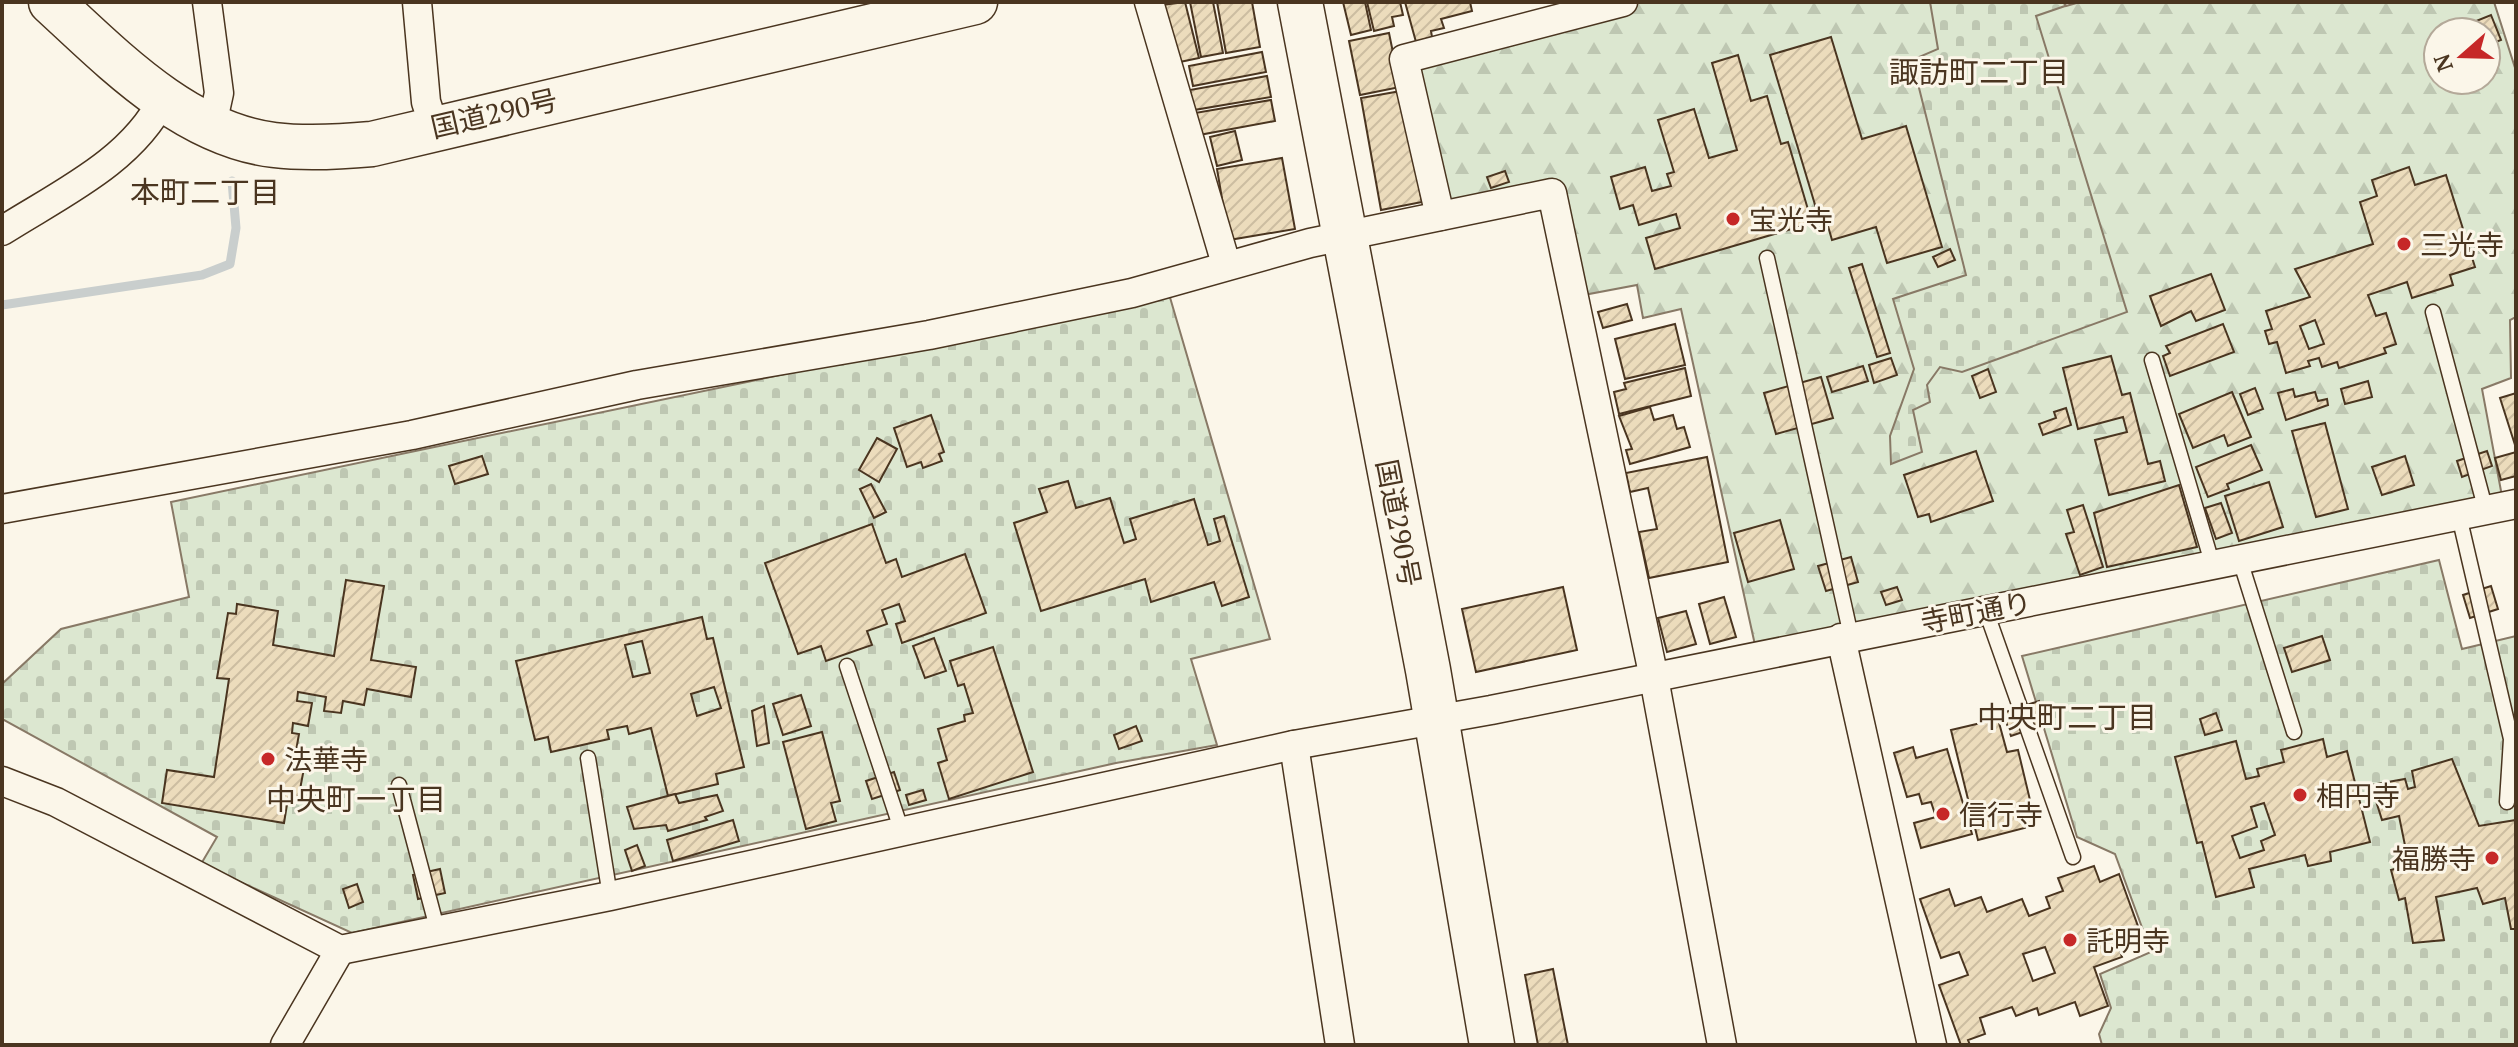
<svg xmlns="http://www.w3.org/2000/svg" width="2518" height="1047" font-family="'PT Serif','Noto Sans JP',serif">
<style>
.forest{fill:url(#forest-firs);stroke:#887966;stroke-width:2;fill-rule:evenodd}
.cemetery{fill:url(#cemetery-stones);stroke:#887966;stroke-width:2}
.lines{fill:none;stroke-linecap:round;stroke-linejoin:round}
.stream{stroke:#c9cecd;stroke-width:9}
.building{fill:url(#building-hatch);stroke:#4a3520;stroke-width:2;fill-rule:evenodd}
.service-casing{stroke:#4a3520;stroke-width:17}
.minor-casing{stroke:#4a3520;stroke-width:31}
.trunk-casing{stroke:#4a3520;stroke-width:47}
.service{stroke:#fbf6e9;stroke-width:14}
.minor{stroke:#fbf6e9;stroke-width:28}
.trunk{stroke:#fbf6e9;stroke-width:44}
.poi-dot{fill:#c62828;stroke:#fbf6e9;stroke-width:3}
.labels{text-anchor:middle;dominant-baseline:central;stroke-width:6;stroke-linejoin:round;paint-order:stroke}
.street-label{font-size:28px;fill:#4a3520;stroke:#fbf6e9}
.poi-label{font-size:28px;fill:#4a3520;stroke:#fbf6e9;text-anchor:start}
.neighbourhood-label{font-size:30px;fill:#4a3520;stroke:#fbf6e9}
</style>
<defs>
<pattern id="forest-firs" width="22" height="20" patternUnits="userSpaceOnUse" patternTransform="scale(2)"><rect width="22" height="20" fill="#dce7d0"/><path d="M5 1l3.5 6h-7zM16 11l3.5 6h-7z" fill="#bec7b2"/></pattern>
<pattern id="cemetery-stones" width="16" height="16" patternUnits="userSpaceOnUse" patternTransform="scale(2)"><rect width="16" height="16" fill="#dce7d0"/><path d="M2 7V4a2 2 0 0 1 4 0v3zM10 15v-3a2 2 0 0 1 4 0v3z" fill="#bec7b2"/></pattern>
<pattern id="building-hatch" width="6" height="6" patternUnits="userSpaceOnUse" patternTransform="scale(2)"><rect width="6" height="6" fill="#ecdcbc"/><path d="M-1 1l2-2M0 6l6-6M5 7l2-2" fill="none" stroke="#ccbda1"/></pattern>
</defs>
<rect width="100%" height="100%" fill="#fbf6e9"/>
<path class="forest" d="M1623 2H2064L2066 6 2080 2H2494L2516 71V317L2510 320 2511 378 2482 389 2504 507 1757 654 1681 309 1643 318 1637 285 1573 297 1552 193 1440 216 1404 59ZM2438 32H2486V80H2438Z"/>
<g class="cemetery">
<polygon points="1930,2 2064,2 2065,6 2036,16 2127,312 1962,372 1940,367 1927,385 1930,402 1913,410 1922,452 1891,464 1890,436 1914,369 1893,299 1966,275 1912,60 1938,49"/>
<polygon points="1169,294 1270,639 1191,659 1217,745 1116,763 352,933 201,864 217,837 2,719 2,684 61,629 189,597 171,502"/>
<polygon points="2439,560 2462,649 2516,636 2516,1045 2102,1045 2099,1034 2111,1008 2100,974 2151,952 2115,854 2077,837 2022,656"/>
</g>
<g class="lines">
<polyline class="stream" points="2,305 202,275 230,264 236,228 232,181"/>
</g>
<g class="building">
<polygon points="1185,2 1199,58 1175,63 1162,5"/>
<polygon points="1190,2 1213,2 1223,53 1201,57"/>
<polygon points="1217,2 1252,2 1260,47 1226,53"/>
<polygon points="1343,2 1365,2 1371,30 1351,35"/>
<polygon points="1367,2 1400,2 1403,15 1392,17 1394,26 1374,31"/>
<polygon points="1405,2 1470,2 1472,11 1441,19 1444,28 1431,31 1432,37 1416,42"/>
<polygon points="2491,15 2501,40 2493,43 2496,52 2486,56 2486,32 2449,32"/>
<polygon points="1389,33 1400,87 1360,95 1349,41"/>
<polygon points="1831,37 1862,139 1906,126 1942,247 1887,263 1876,227 1832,240 1828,226 1822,228 1770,55"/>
<polygon points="1262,52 1266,72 1193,86 1189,66"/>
<polygon points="1738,55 1751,101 1767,96 1781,144 1788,142 1812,223 1655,269 1646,238 1680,228 1676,214 1639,225 1633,205 1620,209 1611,177 1645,167 1652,191 1671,186 1667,174 1674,172 1658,120 1694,109 1709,158 1737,150 1712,63"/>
<polygon points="1267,76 1271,97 1194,110 1190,90"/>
<polygon points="1401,91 1422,202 1381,210 1361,98"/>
<polygon points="1271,100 1275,121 1199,135 1195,113"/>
<polygon points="1235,131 1242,160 1217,166 1210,137"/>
<polygon points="1282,158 1295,229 1229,240 1217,169"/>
<path d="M2409 167 2415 185 2446 175 2475 267 2450 275 2453 285 2412 298 2407 282 2368 295 2376 316 2386 313 2396 344 2384 348 2386 353 2339 368 2337 362 2322 367 2319 358 2308 361 2310 366 2286 373 2277 342 2269 344 2265 331 2272 329 2266 311 2310 297 2295 269 2373 244 2360 202 2377 196 2372 180ZM2315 320 2324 344 2309 349 2300 326Z"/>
<polygon points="1505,171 1509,182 1491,188 1487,177"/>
<polygon points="1950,249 1955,260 1938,267 1933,257"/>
<polygon points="1862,264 1890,353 1877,357 1849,268"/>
<polygon points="2211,274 2225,310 2196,321 2191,311 2161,326 2150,296"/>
<polygon points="1627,304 1632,320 1603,328 1598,312"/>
<polygon points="1675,324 1685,365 1625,379 1615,339"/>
<polygon points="2223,324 2234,352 2170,376 2163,356 2170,353 2166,346"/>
<polygon points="2111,356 2122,395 2130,393 2148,464 2160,461 2165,481 2109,495 2095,440 2127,432 2123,417 2078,429 2063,368"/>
<polygon points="1891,358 1897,375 1874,383 1869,365"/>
<polygon points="1863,366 1868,381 1832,392 1827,377"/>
<polygon points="1685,368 1691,396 1619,414 1614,392 1626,389 1624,383"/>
<polygon points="1988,369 1996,392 1980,398 1972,376"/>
<polygon points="1821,377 1833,418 1776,434 1764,393"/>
<polygon points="2368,381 2372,397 2345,404 2341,389"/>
<polygon points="2255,388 2263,409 2248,415 2240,394"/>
<polygon points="2293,389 2295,397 2315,392 2318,401 2327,399 2328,405 2286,420 2278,393"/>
<polygon points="2232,392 2251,437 2228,446 2224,435 2193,448 2179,414"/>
<polygon points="2516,393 2516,444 2515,445 2500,398"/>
<polygon points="1650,407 1654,420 1673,415 1677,429 1684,427 1690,447 1630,464 1626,450 1632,449 1619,416"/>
<polygon points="2066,408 2071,425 2043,435 2039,424 2056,418 2054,412"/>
<polygon points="931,415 944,452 939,454 942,461 923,468 921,462 907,467 894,428"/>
<polygon points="2325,423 2348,509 2316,517 2292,431"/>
<polygon points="877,438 897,449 879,482 859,470"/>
<polygon points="2251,445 2262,470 2227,484 2229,489 2208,497 2196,467"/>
<polygon points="1976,451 1993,501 1931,522 1929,514 1918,517 1904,475"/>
<polygon points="2487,451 2492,466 2462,477 2457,461"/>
<polygon points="2516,452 2516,476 2501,480 2495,458"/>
<polygon points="482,456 488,474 455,484 449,466"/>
<polygon points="2405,456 2414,485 2382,495 2372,467"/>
<polygon points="1707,457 1728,562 1649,578 1639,532 1657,529 1648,488 1630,492 1626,473"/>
<polygon points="1068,481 1076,508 1110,498 1124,543 1136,539 1130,519 1194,499 1208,545 1220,541 1214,519 1224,516 1249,597 1222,606 1214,582 1151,602 1145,579 1041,611 1014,523 1047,512 1039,489"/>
<polygon points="2269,482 2283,527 2239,541 2225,496"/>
<polygon points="871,484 886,512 874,518 860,489"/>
<polygon points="2179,485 2197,547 2107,567 2094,513"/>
<polygon points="2221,503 2232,533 2216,539 2205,508"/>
<polygon points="2083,505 2103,567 2080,575 2066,534 2074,532 2067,510"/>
<polygon points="1780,520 1794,569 1748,582 1734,533"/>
<polygon points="872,524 886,563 896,559 902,577 965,554 986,613 902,643 896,624 905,621 899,604 882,610 887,624 867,631 872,645 826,661 821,646 798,654 765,563"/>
<polygon points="1851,557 1858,582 1826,591 1818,566"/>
<polygon points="346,580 384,586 371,660 416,667 411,697 367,689 364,705 343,701 341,713 324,711 326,697 298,692 297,701 312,703 308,726 293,723 292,733 299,734 294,762 305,763 298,800 288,798 284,823 162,803 167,770 214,777 229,679 217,678 228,613 236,614 237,604 278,611 273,645 334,656"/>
<polygon points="2491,586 2498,609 2470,618 2463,595"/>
<polygon points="1563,587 1577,650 1476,672 1462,609"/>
<polygon points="1897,587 1902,600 1886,605 1881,592"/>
<polygon points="1724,597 1736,637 1710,644 1699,604"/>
<polygon points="1686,611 1696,644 1667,652 1658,618"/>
<path d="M702 617 707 639 713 638 744 767 716 774 718 784 668 796 651 728 629 734 627 726 607 730 609 739 551 752 548 737 535 740 516 661ZM642 641 650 673 633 677 625 645ZM714 687 721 708 697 716 691 694Z"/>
<polygon points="2322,636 2330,660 2292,672 2284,648"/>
<polygon points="934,638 946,671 925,678 913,646"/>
<polygon points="993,647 1033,772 949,799 938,763 947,760 938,729 965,721 964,715 973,713 964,684 958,686 950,661"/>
<polygon points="801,695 811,726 783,735 773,704"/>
<polygon points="2039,701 2046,724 2011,736 2003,713"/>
<polygon points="764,706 769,743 757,746 752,711"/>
<polygon points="2216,713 2222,730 2205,735 2200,719"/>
<polygon points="1998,719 2007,752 2018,750 2036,825 1978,840 1951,730"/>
<polygon points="1136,726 1142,741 1119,749 1114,735"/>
<polygon points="822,732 840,801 831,803 836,821 806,829 783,742"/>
<path d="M2323 739 2327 757 2347 751 2370 842 2330 852 2331 861 2308 866 2305 855 2249 869 2254 887 2216 897 2202 842 2197 843 2175 757 2236 741 2246 779 2259 776 2257 769 2284 762 2281 750ZM2264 803 2275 835 2261 841 2264 850 2240 858 2232 836 2257 827 2251 807Z"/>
<polygon points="1913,747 1916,758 1947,749 1972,834 1921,848 1914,823 1936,817 1931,802 1922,804 1919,794 1907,797 1894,753"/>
<polygon points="2452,759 2479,826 2516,820 2516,929 2511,929 2505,898 2483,904 2477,888 2436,897 2444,940 2413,943 2405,898 2399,900 2391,870 2409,865 2399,816 2382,820 2371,785 2405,779 2408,789 2415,787 2412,771"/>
<polygon points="894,772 900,790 872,799 866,781"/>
<polygon points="923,790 926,800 909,805 906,795"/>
<polygon points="675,794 679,803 717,795 723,811 705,817 707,820 668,831 666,825 634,829 627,807"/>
<polygon points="733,820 739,841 673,861 667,840"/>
<polygon points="637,845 645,866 632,871 625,850"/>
<path d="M2094 866 2100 882 2119 874 2143 940 2119 948 2122 957 2094 967 2108 1006 2080 1016 2075 1002 2039 1015 2037 1008 2016 1016 2012 1007 1980 1018 1985 1034 1968 1040 1970 1045H1961L1939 985 1968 975 1959 952 1941 958 1920 899 1949 889 1955 906 1981 897 1987 912 2022 899 2029 916 2050 908 2046 897 2063 891 2058 878ZM2045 947 2055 973 2033 981 2023 954Z"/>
<polygon points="440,869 445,893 418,899 413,875"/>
<polygon points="357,884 363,902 349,908 343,889"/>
<polygon points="1553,969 1568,1045 1538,1045 1525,975"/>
</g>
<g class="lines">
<g class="service-casing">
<g id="service">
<polyline points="1767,258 1851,636"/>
<polyline points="2433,312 2486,511"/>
<polyline points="2152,360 2213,566"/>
<polyline points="2459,516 2511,739 2507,802"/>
<polyline points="2240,560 2294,732"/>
<polyline points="1986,611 2073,857"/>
<polyline points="847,666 902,832"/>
<polyline points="588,758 610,896"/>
<polyline points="399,785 438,932"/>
</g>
</g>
<g class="minor-casing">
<g id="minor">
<polyline points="207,2 219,93 212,125"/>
<polyline points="417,2 426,102 434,126"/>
<polyline points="1149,2 1226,264"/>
<polyline points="1440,216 1404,59 1623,2"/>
<path d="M2 231C60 194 131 162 163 99"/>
<polyline points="2,509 412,435 637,385 929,335 1132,293 1310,243 1552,193 1654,678 1722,1045"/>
<polyline points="1841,638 1932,1045"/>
<polyline points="1294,745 1340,1045"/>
<polyline points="2,781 56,802 340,950 610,896 1294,745 1491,710 2516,504"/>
<polyline points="285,1045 340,950"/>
</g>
</g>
<g class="trunk-casing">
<g id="trunk">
<path d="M51 2C114 60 185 134 274 145 307 149 339 147 372 144L975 2"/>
<polyline points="1300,2 1428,670 1492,1045"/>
</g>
</g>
<use href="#service" class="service"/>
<use href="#minor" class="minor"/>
<use href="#trunk" class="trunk"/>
</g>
<g class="poi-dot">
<circle cx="1733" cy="219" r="8"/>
<circle cx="2404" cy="244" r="8"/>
<circle cx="268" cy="759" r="8"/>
<circle cx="2300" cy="795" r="8"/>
<circle cx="1943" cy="814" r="8"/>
<circle cx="2492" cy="858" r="8"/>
<circle cx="2070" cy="940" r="8"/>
</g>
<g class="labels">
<g class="street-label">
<text transform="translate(494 113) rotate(-13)">国道290号</text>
<text transform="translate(1399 523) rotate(79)">国道290号</text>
<text transform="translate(1976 612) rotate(-11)">寺町通り</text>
</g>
<g class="poi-label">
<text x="1749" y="219">宝光寺</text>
<text x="2420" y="244">三光寺</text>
<text x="284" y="759">法華寺</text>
<text x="2316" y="795">相円寺</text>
<text x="1959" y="814">信行寺</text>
<text x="2476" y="858" text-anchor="end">福勝寺</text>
<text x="2086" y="940">託明寺</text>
</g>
<g class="neighbourhood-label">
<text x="1979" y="72">諏訪町二丁目</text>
<text x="205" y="192">本町二丁目</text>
<text x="2067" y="717">中央町二丁目</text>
<text x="356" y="799">中央町一丁目</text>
</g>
</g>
<rect width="2518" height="1047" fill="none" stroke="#4a3520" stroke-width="8"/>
<g transform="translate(2462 56) rotate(250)"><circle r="38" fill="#fbf6e9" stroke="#b4a999" stroke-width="2"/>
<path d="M0-6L14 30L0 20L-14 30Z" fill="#c62828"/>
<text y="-12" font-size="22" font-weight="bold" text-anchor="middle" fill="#4a3520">N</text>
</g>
</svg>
